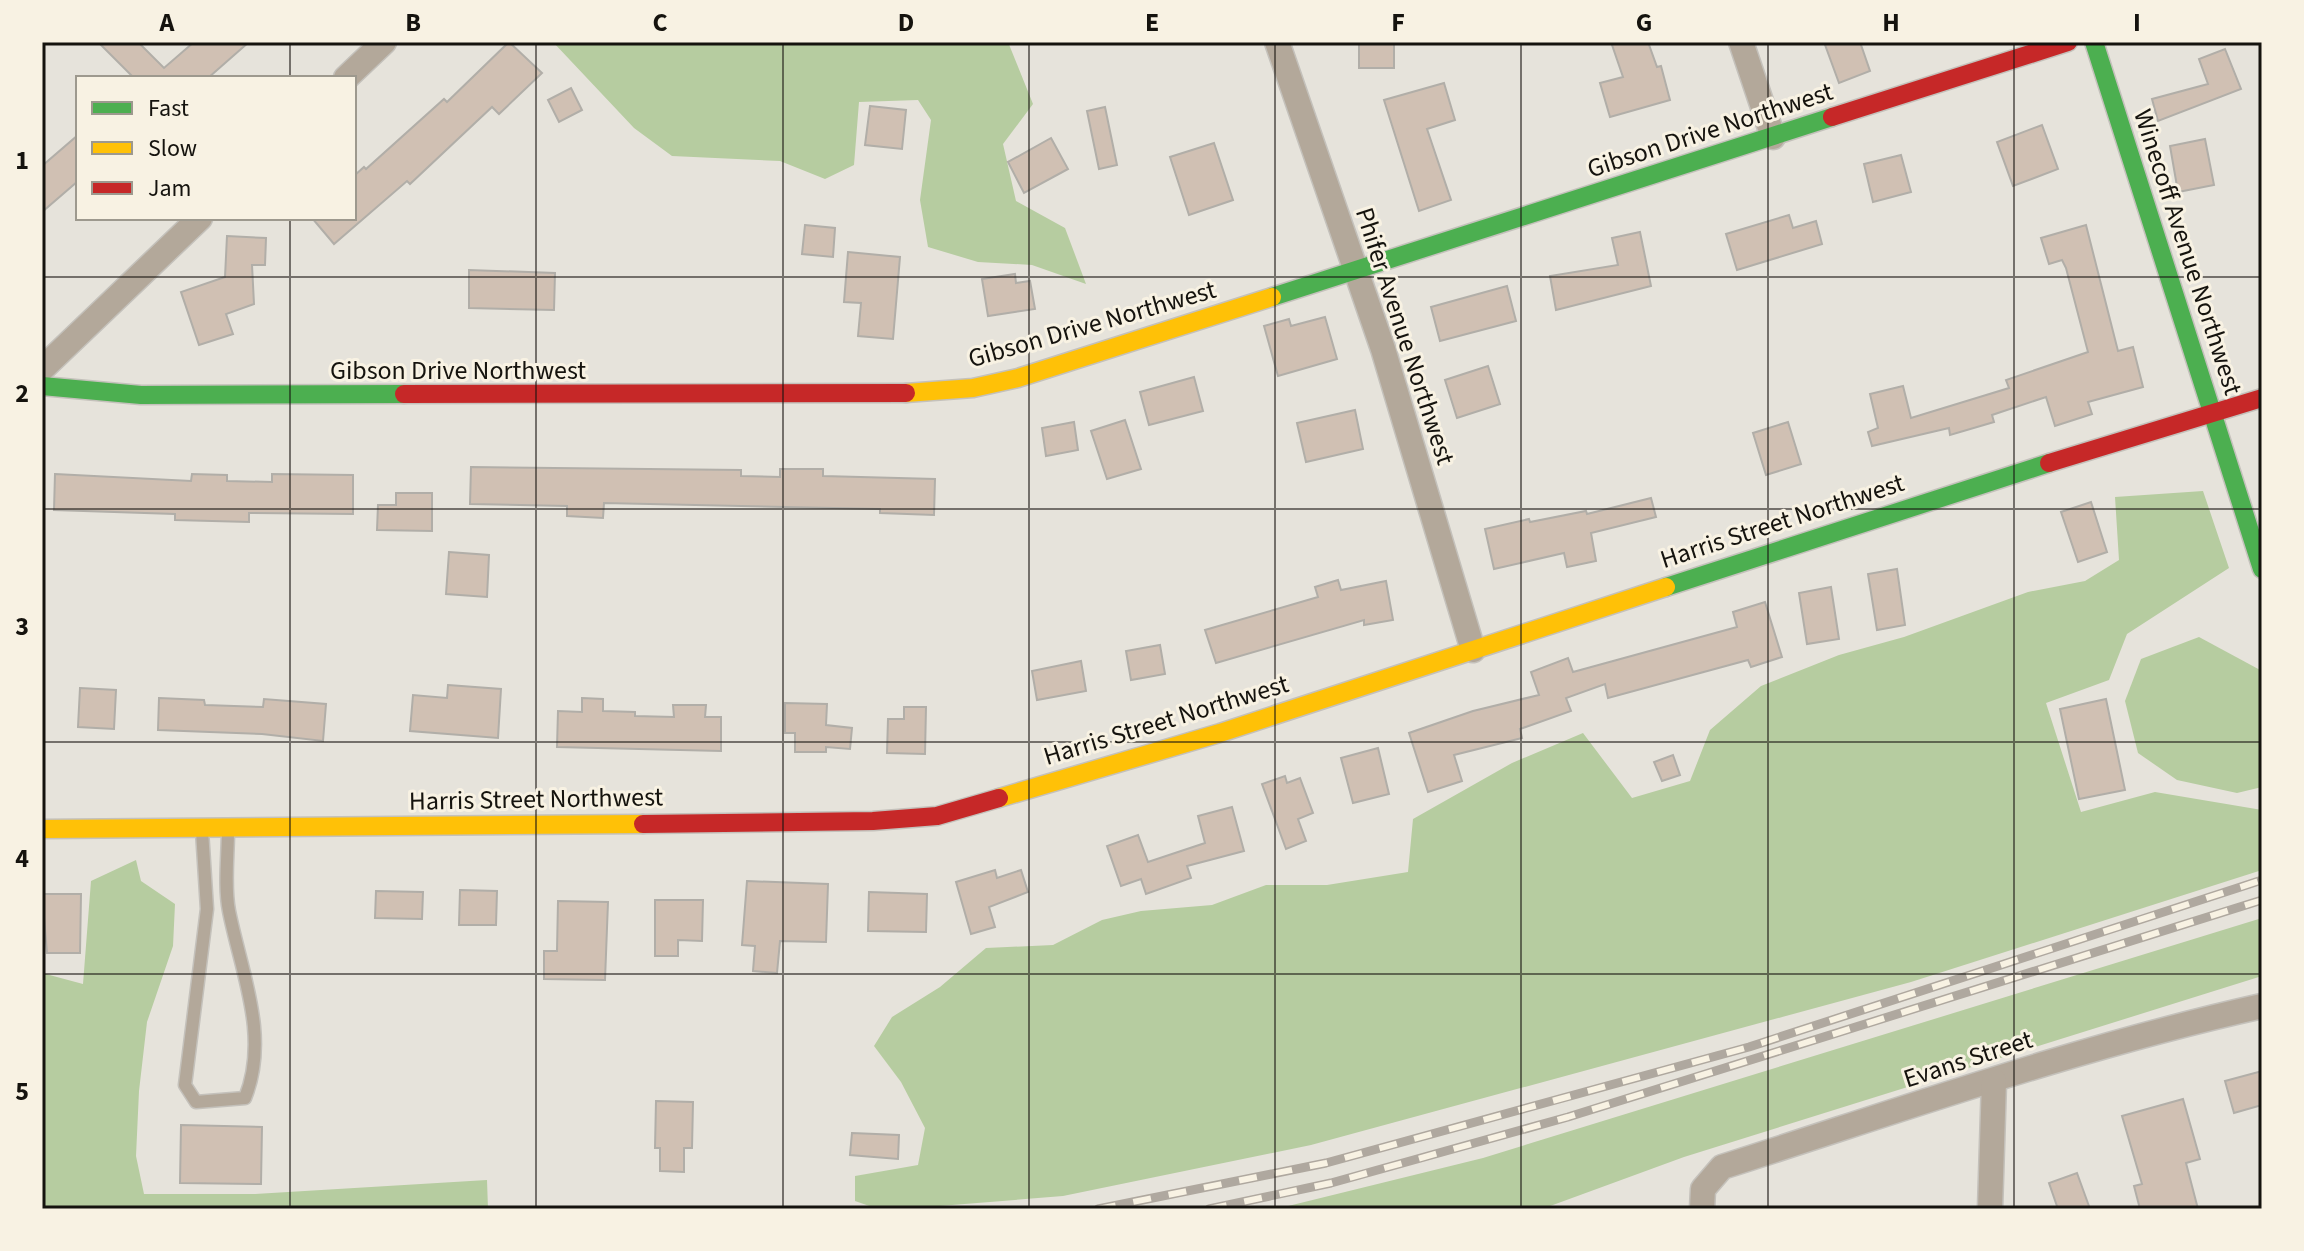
<svg xmlns="http://www.w3.org/2000/svg" width="2304" height="1251" font-family="'Source Sans 3',sans-serif">
<style>
.forest{fill:#b6cca0}
.building{fill:#d0c0b3;stroke:#b1aea8;stroke-width:2}
.lines{fill:none;stroke-linecap:round;stroke-linejoin:round}
.lane-casing{stroke:#c4c1bb;stroke-width:15}
.street-casing{stroke:#c4c1bb;stroke-width:27}
.fast-casing{stroke:#c4c1bb;stroke-width:21}
.slow-casing{stroke:#c4c1bb;stroke-width:21}
.jam-casing{stroke:#c4c1bb;stroke-width:21}
.lane{stroke:#b3a89a;stroke-width:12}
.street{stroke:#b3a89a;stroke-width:24}
.fast{stroke:#4caf50;stroke-width:18}
.slow{stroke:#ffc107;stroke-width:18}
.jam{stroke:#c62828;stroke-width:18}
.rail-casing{stroke:#afa89f;stroke-width:9}
.rail{stroke:#f8f2e3;stroke-width:6;stroke-dasharray:18;stroke-linecap:butt}
.grid{fill:none;stroke:#15130e;stroke-width:2;stroke-opacity:0.55}
.labels{text-anchor:middle;dominant-baseline:central;stroke-width:6;stroke-linejoin:round;paint-order:stroke}
.street-label{font-size:26px;fill:#15130e;stroke:#f8f2e3}
.neatline{fill:none;stroke:#15130e;stroke-width:3}
.grid-label{font-size:26px;text-anchor:middle;font-weight:bold;fill:#15130e}
</style>
<rect width="100%" height="100%" fill="#e6e3db"/>
<g class="forest">
<polygon points="553,42 1008,42 1033,104 1003,144 1016,201 1065,228 1086,284 1032,265 978,262 928,247 920,200 931,120 918,100 859,102 854,165 825,179 780,161 672,156 634,128"/>
<polygon points="2203,491 2229,568 2127,634 2109,680 2046,703 2081,812 2155,792 2262,810 2262,870 1911,982 1311,1145 1063,1196 902,1209 878,1209 855,1201 855,1176 918,1165 925,1128 901,1082 874,1046 892,1017 940,987 986,948 1053,945 1102,920 1141,911 1212,905 1266,885 1327,885 1408,872 1413,819 1512,763 1583,733 1632,798 1690,781 1710,730 1761,686 1839,655 1904,637 2028,592 2085,581 2119,560 2115,497"/>
<polygon points="2199,637 2262,671 2262,787 2237,793 2177,780 2138,753 2125,701 2141,659"/>
<polygon points="136,860 141,881 175,904 173,946 147,1022 139,1091 136,1156 144,1194 255,1194 487,1180 488,1209 42,1209 42,973 83,984 91,881"/>
<polygon points="2262,918 2262,976 1684,1157 1542,1209 1276,1209 1483,1158"/>
</g>
<g class="building">
<polygon points="98,42 138,42 164,68 194,42 249,42 208,78 134,78"/>
<polygon points="509,42 542,73 499,114 492,107 410,184 407,181 334,244 312,218 354,218 354,176 364,167 366,169 444,99 447,102"/>
<rect x="1359" y="42" width="35" height="26"/>
<polygon points="1611,42 1648,42 1657,67 1661,66 1670,100 1610,117 1600,83 1623,77"/>
<polygon points="1824,42 1860,42 1870,71 1839,83"/>
<polygon points="2225,49 2241,89 2158,121 2152,99 2208,84 2199,59"/>
<polygon points="1444,83 1455,120 1427,129 1451,200 1419,211 1384,100"/>
<polygon points="571,88 582,110 559,122 548,100"/>
<polygon points="870,106 906,110 902,149 865,145"/>
<polygon points="1105,107 1117,165 1099,169 1087,111"/>
<polygon points="2042,125 2058,169 2013,186 1997,142"/>
<polygon points="78,135 78,181 42,212 42,166"/>
<polygon points="1051,138 1068,169 1024,193 1008,162"/>
<polygon points="2205,139 2214,185 2178,192 2170,146"/>
<polygon points="1214,143 1233,200 1189,215 1170,157"/>
<polygon points="1901,155 1911,192 1873,202 1864,164"/>
<polygon points="1789,215 1793,228 1816,221 1822,244 1737,270 1726,234"/>
<polygon points="805,225 835,228 833,257 802,254"/>
<polygon points="2086,225 2118,351 2133,347 2143,387 2088,402 2092,414 2055,426 2046,397 1992,415 1994,422 1950,435 1949,428 1872,446 1868,432 1878,428 1870,394 1903,386 1911,418 2009,388 2006,380 2088,352 2066,268 2062,260 2049,264 2041,238"/>
<polygon points="1640,232 1651,286 1556,310 1550,276 1618,265 1612,238"/>
<polygon points="227,236 266,238 265,265 252,265 254,304 226,314 233,334 199,345 181,292 225,277"/>
<polygon points="848,252 900,257 893,339 858,336 861,303 844,302"/>
<polygon points="469,270 555,273 554,310 469,308"/>
<polygon points="1015,274 1016,283 1030,281 1035,309 988,316 982,279"/>
<polygon points="1507,286 1516,321 1440,341 1431,307"/>
<polygon points="1325,317 1337,359 1278,376 1264,326 1289,319 1291,326"/>
<polygon points="1488,366 1500,404 1457,418 1445,380"/>
<polygon points="1194,377 1203,411 1149,425 1140,392"/>
<polygon points="1355,410 1363,449 1306,462 1297,423"/>
<polygon points="1125,420 1141,469 1107,479 1091,431"/>
<polygon points="1074,422 1078,450 1046,456 1042,428"/>
<polygon points="1788,422 1801,464 1766,475 1753,433"/>
<polygon points="471,467 741,470 741,476 780,477 780,469 823,469 823,476 935,479 934,515 880,513 880,509 604,503 603,518 567,516 567,506 470,504"/>
<polygon points="55,474 191,481 192,474 227,475 227,481 272,482 272,474 353,475 353,514 249,513 249,522 175,520 175,514 54,510"/>
<polygon points="396,493 432,493 432,531 377,530 378,505 396,505"/>
<polygon points="1651,498 1656,517 1591,533 1596,561 1567,567 1564,553 1494,569 1485,529 1529,519 1530,522 1586,511 1587,514"/>
<polygon points="2091,502 2107,552 2078,562 2061,512"/>
<polygon points="449,552 489,555 487,597 446,594"/>
<polygon points="1897,569 1905,625 1877,630 1868,574"/>
<polygon points="1338,580 1341,590 1386,581 1393,620 1364,625 1364,620 1216,663 1205,630 1318,597 1315,587"/>
<polygon points="1831,587 1839,639 1807,644 1799,593"/>
<polygon points="1765,602 1782,657 1751,667 1748,660 1608,698 1605,684 1566,698 1571,711 1520,729 1522,738 1454,755 1462,781 1428,792 1409,733 1473,711 1539,695 1531,672 1568,658 1573,672 1737,627 1733,612"/>
<polygon points="1160,645 1165,674 1131,680 1126,651"/>
<polygon points="1081,661 1086,691 1037,700 1032,671"/>
<polygon points="448,685 501,689 498,738 410,731 413,695 447,698"/>
<polygon points="80,688 116,690 114,729 78,727"/>
<polygon points="159,698 204,700 205,705 263,707 264,699 326,704 323,741 262,734 158,730"/>
<polygon points="582,698 603,699 603,711 635,712 635,716 674,717 673,705 706,705 705,717 721,717 721,751 557,747 558,711 582,712"/>
<polygon points="2106,699 2125,790 2079,799 2060,709"/>
<polygon points="785,703 827,704 826,725 852,728 850,749 826,747 826,752 795,752 795,733 785,733"/>
<polygon points="904,707 926,707 925,754 887,753 888,719 904,719"/>
<polygon points="1378,748 1389,794 1353,803 1341,758"/>
<polygon points="1673,755 1680,775 1662,781 1654,762"/>
<polygon points="1285,776 1287,783 1300,778 1313,813 1298,819 1306,841 1286,849 1262,784"/>
<polygon points="1232,807 1244,851 1187,866 1191,878 1146,894 1141,879 1121,886 1107,846 1138,835 1148,862 1205,843 1198,816"/>
<polygon points="995,870 997,878 1021,870 1028,892 989,907 995,927 971,934 956,882"/>
<polygon points="747,881 828,884 826,942 780,941 777,973 753,971 755,946 742,945"/>
<polygon points="460,890 497,891 496,925 459,925"/>
<polygon points="376,891 423,892 422,919 375,918"/>
<polygon points="869,892 927,894 926,932 868,931"/>
<polygon points="42,894 81,894 80,953 47,953"/>
<polygon points="655,900 703,900 702,941 678,940 678,956 655,956"/>
<polygon points="558,901 608,902 605,980 544,979 544,951 557,951"/>
<polygon points="2262,1071 2262,1105 2234,1113 2225,1081"/>
<polygon points="2183,1099 2200,1159 2186,1163 2198,1209 2140,1209 2134,1186 2142,1184 2122,1116"/>
<polygon points="656,1101 693,1102 692,1148 684,1148 684,1172 660,1171 660,1148 655,1148"/>
<polygon points="181,1125 262,1127 261,1184 180,1183"/>
<polygon points="852,1133 899,1135 898,1159 850,1155"/>
<polygon points="2077,1173 2090,1209 2058,1209 2049,1183"/>
</g>
<g class="lines">
<g class="lane-casing">
<path id="lane" d="M202 831 207 909 185 1085 196 1102 245 1098C270 1036 241 972 229 911 224 886 228 856 228 830"/>
</g>
<g class="street-casing">
<g id="street">
<polyline points="1277,42 1383,349 1473,650"/>
<polyline points="1741,42 1773,137"/>
<polyline points="346,78 384,42"/>
<polyline points="42,369 200,218"/>
<path d="M1702 1209 1703 1189 1722 1167C1901 1110 2078 1047 2262 1006"/>
<polyline points="1990,1209 1994,1081"/>
</g>
</g>
<g class="fast-casing">
<g id="fast">
<polyline points="2094,42 2262,569"/>
<polyline points="1272,297 1832,117"/>
<polyline points="42,386 141,395 404,394"/>
<polyline points="1666,587 2049,463"/>
</g>
</g>
<g class="slow-casing">
<g id="slow">
<polyline points="906,393 973,388 1018,378 1272,297"/>
<polyline points="999,798 1220,733 1666,587"/>
<polyline points="42,829 643,824"/>
</g>
</g>
<g class="jam-casing">
<g id="jam">
<polyline points="1832,117 2068,42"/>
<polyline points="404,394 906,393"/>
<polyline points="2049,463 2262,398"/>
<polyline points="643,824 873,821 937,816 999,798"/>
</g>
</g>
<use href="#lane" class="lane"/>
<use href="#street" class="street"/>
<use href="#fast" class="fast"/>
<use href="#slow" class="slow"/>
<use href="#jam" class="jam"/>
<g class="rail-casing">
<g id="rail">
<polyline points="1098,1209 1326,1163 1749,1047 2262,880"/>
<polyline points="1209,1209 1331,1183 1568,1117 2262,900"/>
</g>
</g>
<use href="#rail" class="rail"/>
</g>
<path class="grid" d="M290 42V78M536 42V1209M783 42V1209M1029 42V1209M1275 42V1209M1521 42V1209M1768 42V1209M2014 42V1209M290 218V1209M42 277H2262M42 509H2262M42 742H2262M42 974H2262"/>
<g class="labels">
<g class="street-label">
<text transform="translate(1710 130) rotate(-18)">Gibson Drive Northwest</text>
<text transform="translate(2188 252) rotate(72)">Winecoff Avenue Northwest</text>
<text transform="translate(1092 324) rotate(-16)">Gibson Drive Northwest</text>
<text transform="translate(1405 336) rotate(72)">Phifer Avenue Northwest</text>
<text x="458" y="370">Gibson Drive Northwest</text>
<text transform="translate(1782 521) rotate(-18)">Harris Street Northwest</text>
<text transform="translate(1166 720) rotate(-17)">Harris Street Northwest</text>
<text transform="translate(536 799) rotate(-1)">Harris Street Northwest</text>
<text transform="translate(1968 1059) rotate(-18)">Evans Street</text>
</g>
</g>
<rect width="2304" height="1251" fill="none" stroke="#f8f2e3" stroke-width="88"/>
<rect x="76" y="76" width="280" height="144" fill="#f8f2e3" stroke="#9d998e" stroke-width="2"/>
<rect x="92" y="102" width="40" height="12" fill="#4caf50" stroke="#9d998e" stroke-width="2"/>
<text x="148" y="116" font-size="24" fill="#15130e">Fast</text>
<rect x="92" y="142" width="40" height="12" fill="#ffc107" stroke="#9d998e" stroke-width="2"/>
<text x="148" y="156" font-size="24" fill="#15130e">Slow</text>
<rect x="92" y="182" width="40" height="12" fill="#c62828" stroke="#9d998e" stroke-width="2"/>
<text x="148" y="196" font-size="24" fill="#15130e">Jam</text>
<rect x="44" y="44" width="2216" height="1163" class="neatline"/>
<g class="grid-label">
<text x="167" y="31">A</text>
<text x="413" y="31">B</text>
<text x="660" y="31">C</text>
<text x="906" y="31">D</text>
<text x="1152" y="31">E</text>
<text x="1398" y="31">F</text>
<text x="1644" y="31">G</text>
<text x="1891" y="31">H</text>
<text x="2137" y="31">I</text>
<text x="22" y="169">1</text>
<text x="22" y="402">2</text>
<text x="22" y="635">3</text>
<text x="22" y="867">4</text>
<text x="22" y="1100">5</text>
</g>
</svg>
